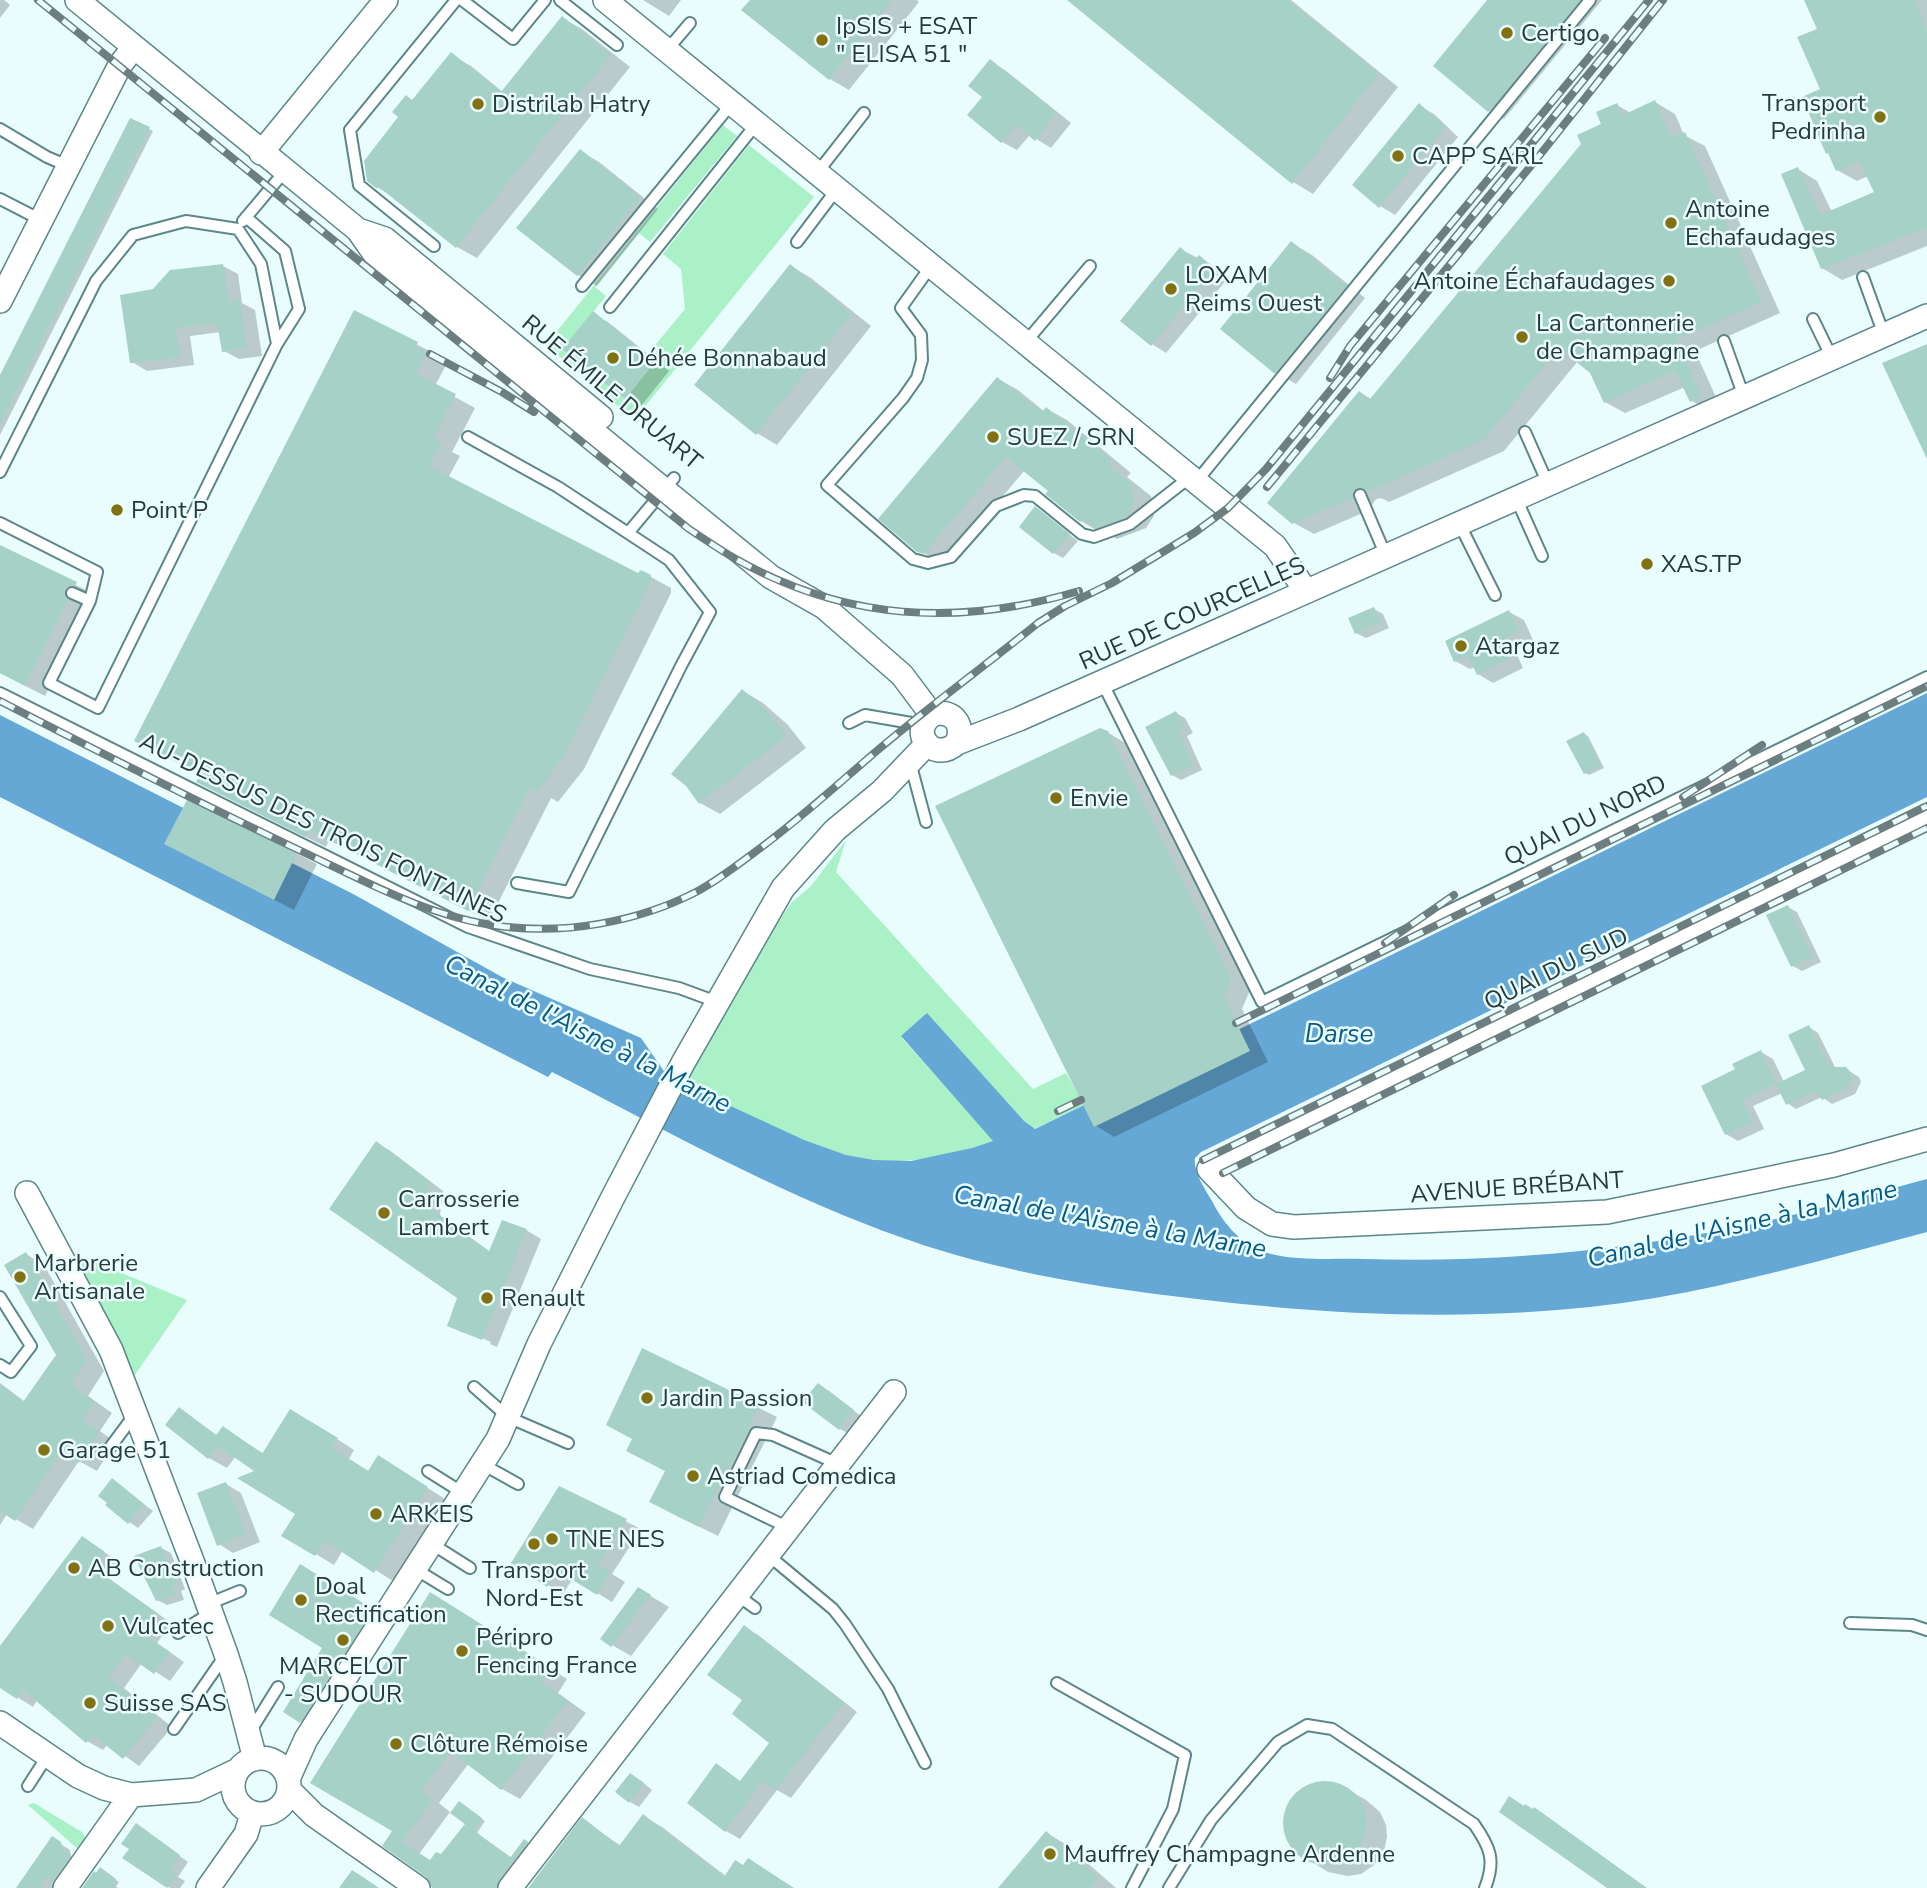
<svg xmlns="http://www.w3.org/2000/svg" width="1927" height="1888" viewBox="0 0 1927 1888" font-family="'Nunito Sans',sans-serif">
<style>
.green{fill:#aaf1c8}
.water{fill:#65a7d5}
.shadow{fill:#0003}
.building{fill:#a6d1c7}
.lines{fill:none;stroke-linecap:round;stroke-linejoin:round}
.lane-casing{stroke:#5b8789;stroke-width:14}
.street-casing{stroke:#5b8789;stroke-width:26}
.lane{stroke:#fff;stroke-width:10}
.street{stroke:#fff;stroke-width:23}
.rail-casing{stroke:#6c7e7f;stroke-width:8}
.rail{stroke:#eafdfd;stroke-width:5;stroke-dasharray:16;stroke-linecap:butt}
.poi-dot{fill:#827112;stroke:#eafdfd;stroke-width:2.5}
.labels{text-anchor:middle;stroke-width:5;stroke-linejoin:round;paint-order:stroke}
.poi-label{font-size:24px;fill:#27393a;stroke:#eafdfd;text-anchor:start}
.street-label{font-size:24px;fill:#27393a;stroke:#eafdfd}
.water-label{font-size:26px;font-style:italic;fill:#085a86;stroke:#eafdfd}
</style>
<rect width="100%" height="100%" fill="#eafdfd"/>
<path class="green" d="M723 125 737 136 650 242 639 233 595 287 606 296 563 349 625 399 655 362 647 355 685 309 681 269 663 254 749 145 814 197 634 420 546 345Z
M846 840 836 872 1033 1089 1066 1073 1084 1105 1034 1129 901 1037 994 1141C956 1154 913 1165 872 1160 813 1153 739 1109 684 1083L724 1004 791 903 811 886Z
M73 1253 187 1300 132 1379 109 1321Z
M34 1803 82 1832 86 1838 79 1850 28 1805Z"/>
<path class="water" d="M1927 693V797L1201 1152 1195 1158C1193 1172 1205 1189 1212 1201 1222 1221 1238 1241 1259 1250 1288 1262 1332 1258 1364 1259 1493 1263 1621 1251 1748 1225 1808 1213 1867 1195 1927 1179V1232C1837 1256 1747 1282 1655 1298 1505 1323 1347 1317 1197 1299 1104 1288 1012 1274 923 1245 793 1202 673 1134 552 1072L548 1077 0 797V715L355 895 502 977 641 1038 668 1077 804 1140 846 1155 874 1160 911 1161 972 1148 993 1141 901 1036 927 1013 1024 1121 1035 1129Z"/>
<path class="shadow" d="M0 0H4L10 5 0 18Z
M643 0H681L669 16Z
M752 0H917L919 2 849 90 830 79Z
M1070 0H1291L1398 87 1313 194 1293 182Z
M1489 0H1602L1504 119 1489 111 1435 66Z
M1806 0H1927V246L1842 280 1822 268 1798 169 1817 181 1832 212 1877 193 1868 176 1857 181 1837 170 1823 90 1819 29Z
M562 18 582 29 630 67 477 258 457 247 394 197 377 187 413 102 451 55 471 66 503 92Z
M990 62 1005 70 1071 123 1051 148 1030 135 1017 150 1002 142 970 114 984 97Z
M1655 102 1675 114 1684 135 1705 146 1780 313 1695 351 1721 408 1712 412 1692 401 1685 387 1625 413 1605 402 1591 372 1578 361 1504 451 1389 502 1381 498 1376 499 1372 505V509L1314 534 1294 523 1360 393 1371 399 1604 125 1617 105 1631 113Z
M1419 106 1434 114 1458 137 1395 215 1380 206Z
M131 120 153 131 0 435V379Z
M580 151 599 162 658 209 597 286 578 275Z
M1292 243 1312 255 1365 298 1296 384 1276 372Z
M1180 249 1214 266 1228 278 1166 353 1152 344Z
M223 266 238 274 242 303 255 310 262 356 239 359 224 351 221 332 190 336 194 365 147 371 132 362 154 291Z
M791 266 811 278 871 326 777 445 757 433Z
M355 312 437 355 436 358 446 365 435 386 475 408 452 452 460 456 448 478 639 575 651 577 671 588V593L584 769 558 802 551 798 489 921 329 840 326 847 218 793 202 775 156 752Z
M593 314 608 322 669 371 641 406 626 398 565 349Z
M998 379 1018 390 1045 412 1047 409 1067 420 1131 473 1127 477 1151 496 1154 516 1146 528 1117 539 1103 531 1101 533 1081 521 1048 494 1051 490 1025 470 945 564 918 550Z
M1036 509 1078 541 1063 558 1054 553Z
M0 547 96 595 45 696 0 673Z
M1374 609 1383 614 1389 628 1366 638 1356 633Z
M1509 612 1524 620 1533 640 1515 650 1523 668 1493 683 1478 674 1475 667 1470 669 1455 661Z
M743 691 763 703 788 725 806 748 720 814 700 803Z
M1176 713 1185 718 1193 733 1187 736 1202 770 1181 780 1172 775Z
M1107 732 1127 744 1250 990 1242 1009 1268 1062 1114 1137 1095 1125Z
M1584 734 1588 736 1604 768 1589 775 1585 773Z
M189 798 317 864 294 910 187 855Z
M1788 907 1797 912 1821 962 1802 971 1793 966Z
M1809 1027 1818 1033 1836 1069 1844 1068 1859 1077 1861 1082 1855 1094 1832 1104 1822 1097 1796 1109 1787 1103 1782 1093 1753 1106 1764 1129 1738 1141 1726 1134 1737 1070 1761 1052 1773 1059 1784 1082 1808 1071Z
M377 1143 392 1152 443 1191 440 1216 490 1252 526 1230 541 1239 497 1347 490 1344 491 1342 463 1330V1333L449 1325 459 1297Z
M26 1254 44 1265 104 1371 88 1396 112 1413 100 1431 115 1442 97 1471 79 1461 33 1529 7 1514 0 1525V1383L24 1401 58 1356Z
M643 1350 777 1417 718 1536 669 1512 666 1472 634 1439Z
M828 1390 862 1417 849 1434 840 1429Z
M179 1409 218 1436 224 1428 264 1454 309 1421 354 1450 349 1459 370 1472 396 1468 445 1499 393 1581 343 1550 334 1565 284 1535 297 1514 258 1472 236 1456 227 1468 209 1458 167 1425Z
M113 1480 153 1511 138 1528 129 1522Z
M226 1484 241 1493 260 1542 233 1553 219 1544Z
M560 1488 641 1529 612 1574 625 1582 612 1602 573 1578 563 1594 548 1585Z
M83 1538 119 1562 107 1577 171 1623 157 1643 184 1662 170 1681 142 1663 124 1688 172 1727 139 1766 108 1744 103 1750 87 1741 37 1700 33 1707 0 1686V1646Z
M161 1548 171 1553 185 1589 181 1591 184 1600 167 1605 157 1600Z
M314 1574 385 1618 314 1729 301 1721 325 1648Z
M639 1589 669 1607 631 1656 612 1645Z
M449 1605 567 1679 558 1693 586 1713 520 1799 502 1789 469 1763 439 1803 450 1812 419 1854 431 1861 441 1856 467 1823 464 1806 485 1821 477 1833 512 1858 525 1841 545 1853 520 1888H434L427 1875 384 1845 394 1830Z
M744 1627 758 1635 857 1712 791 1798 777 1790 740 1839 726 1831 717 1766 741 1782 772 1743 745 1700Z
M640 1780 652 1790 639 1807 630 1802Z
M1316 1784H1331L1345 1788 1366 1800 1380 1812 1386 1825 1387 1837 1384 1851 1374 1865 1361 1874 1348 1876 1328 1872 1295 1851 1286 1838 1285 1814 1291 1802 1303 1789Z
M643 1816 662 1827 727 1877 793 1888H530L583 1820 621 1846Z
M145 1831 188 1862 178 1877 185 1881 180 1888H170L125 1857Z
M1047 1833 1067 1845 1116 1888H1000Z
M53 1839 70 1850 71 1856 79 1862 52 1888H18Z
M101 1870 119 1882 115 1888H84Z"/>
<path class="building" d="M750 0H892L829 80 741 10Z
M1067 0H1288L1379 74 1292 184Z
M1487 0H1580L1488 112 1433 66Z
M1804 0H1914L1927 30V228L1821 269 1781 174 1798 167 1820 215 1874 192 1859 161 1836 171 1828 153 1826 154 1802 97 1820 89 1797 37 1817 29Z
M562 16 611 55 456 248 380 188H376L367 181 364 161 398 117 392 112 406 95 412 100 451 52 501 92Z
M990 59 1057 113 1035 141 1016 125 1001 143 967 115 982 97 968 86Z
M1655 100 1672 138 1685 132 1762 302 1676 340 1702 396 1690 402 1675 371 1604 403 1590 373 1559 348 1484 440 1367 492 1362 487 1356 488 1352 493 1353 498 1292 524 1267 503 1359 391 1370 399 1581 144 1577 135 1601 124 1596 112 1617 103 1623 115Z
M1419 103 1445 127 1379 208 1352 185Z
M130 118 150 127 0 425V375Z
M580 149 640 197 577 276 516 228Z
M1291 241 1346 286 1275 374 1220 329Z
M1180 247 1195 260 1199 255 1214 268 1151 346 1120 321Z
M223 264 229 301 240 300 247 348 222 352 217 323 176 328 180 357 130 363 120 295 153 289 170 270Z
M790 264 852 314 756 435 694 385Z
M354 310 418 342 416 346 427 352 416 374 456 394 433 439 441 443 429 466 638 573 641 570 651 575V581L564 757 537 792 530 788 468 911 309 830 305 837 196 782 200 774 134 741Z
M593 311 655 362 625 399 562 349Z
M1927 344V459L1882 363Z
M997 377 1042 412 1046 407 1112 460 1108 465 1131 483 1135 504 1126 517 1095 528 1083 519 1080 522 1045 494 1048 491 1006 457 924 554 917 552 878 519Z
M1035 506 1070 534 1053 554 1019 527Z
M0 545 77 582 75 586 71 585 65 589 64 594 68 600 25 686 0 673Z
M1374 607 1381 622 1355 634 1348 618Z
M1509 610 1519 631 1501 641 1509 659 1477 675 1468 656 1454 662 1445 641Z
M742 689 768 712 787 736 699 804 686 786 671 774Z
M1176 711 1185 728 1179 731 1194 765 1171 776 1145 727Z
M1100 728 1108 731 1231 978 1224 997 1250 1051 1094 1127 935 806Z
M1584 732 1601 766 1584 774 1566 741Z
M189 796 298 851 274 900 164 844Z
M1788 905 1812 957 1791 967 1766 915Z
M1809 1025 1830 1067H1846L1852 1074V1080L1845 1089 1822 1100 1816 1091 1786 1105 1776 1084 1805 1070 1788 1035Z
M1761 1050 1776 1084 1742 1100 1753 1122 1725 1135 1701 1086 1735 1069 1732 1064Z
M376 1141 429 1181 426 1205 489 1251 502 1220 527 1229 482 1340 447 1326 457 1298 329 1209Z
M26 1252 87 1360 71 1384 95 1402 83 1420 99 1431 79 1463 62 1451 15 1521 0 1511V1384L23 1402 56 1355 4 1265Z
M642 1348 760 1405 699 1527 649 1502 665 1471 626 1451 632 1439 606 1425Z
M818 1383 854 1410 839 1430 802 1402Z
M179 1407 216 1435 223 1426 262 1454 290 1409 338 1438 332 1448 368 1471 378 1455 428 1487 374 1573 325 1541 315 1556 281 1536 295 1514 237 1478 254 1471 218 1446 208 1459 165 1425Z
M112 1478 144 1504 128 1524 105 1505 107 1503 98 1496Z
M226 1482 246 1534 217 1546 197 1493Z
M559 1486 627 1519 598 1564 611 1572 597 1595 558 1571 547 1587 511 1563Z
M82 1536 105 1552 85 1576 98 1571 157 1613 142 1633 170 1652 154 1674 126 1654 109 1678 157 1717 123 1759 93 1735 86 1743 23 1690 17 1699 0 1688V1646Z
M161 1546 177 1584 172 1585 176 1595 156 1601 134 1556Z
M300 1564 373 1609 300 1723 283 1712 322 1648 269 1615Z
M638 1587 651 1595 611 1647 600 1639Z
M430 1592 550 1667 541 1682 568 1701 501 1790 451 1752 421 1791 433 1800 402 1842 430 1860 436 1852 441 1854 465 1824 510 1858 524 1839 528 1842 499 1879 496 1888H432L426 1877 382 1846 392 1831 310 1783Z
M744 1625 844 1702 776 1791 763 1781 725 1832 687 1803 716 1763 740 1781 769 1743 732 1714 742 1700 707 1675Z
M630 1773 644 1783 629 1803 615 1792Z
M1283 1823a42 42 0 1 1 84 0a42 42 0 1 1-84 0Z
M1509 1796 1524 1806 1525 1804 1533 1809 1534 1807 1647 1888H1607L1499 1812Z
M459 1801 482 1818 473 1830 450 1813Z
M643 1814 724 1877 735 1860 743 1865 748 1858 794 1888H528L582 1817 619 1846Z
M136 1823 180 1855 170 1870 177 1875 167 1888 122 1858 129 1849 121 1844Z
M1046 1831 1099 1878 1090 1888H998Z
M52 1836 61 1842 62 1849 71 1855 53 1881 46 1877 39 1888H16Z
M100 1867 116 1879 112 1884 118 1888H82L94 1871 96 1873Z
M352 1870 360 1875 379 1888H339Z"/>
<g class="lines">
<g class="lane-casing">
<path id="lane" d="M462 0 513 39 545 0
M560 0 617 45
M667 50 690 23
M0 129 47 157 68 166
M817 173 864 113
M0 199 41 220
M243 221 285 171
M797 242 837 189
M434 246 359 185 350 130 456 0
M931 266 901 308 921 335 922 360 917 378 903 398 827 485 913 559 928 563 951 557 996 506 1024 495 1035 496 1082 534 1094 537 1130 524 1190 477
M1863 277 1884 335
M582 286 732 103
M610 307 757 123
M1813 319 1832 358
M1724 341 1744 397
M1025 343 1090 266
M1525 432 1548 484
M468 437 558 487 669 560 710 612 681 666 569 892 517 883
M0 472 96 281 133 235 186 221 238 229 261 264 277 344
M1196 482 1590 0
M1360 495 1386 556
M1516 498 1542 556
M0 523 97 572 90 601
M1459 523 1495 595
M628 533 674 478
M72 593 90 601 49 683 98 708 277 344 299 309 285 251 246 217
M1102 682 1262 1002 1927 677
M0 693 468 927 590 969 679 988 717 1002
M849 723 865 715 923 725
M910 762 926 822
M0 1297 31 1346 11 1372 0 1365
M474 1387 508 1417 568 1443
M109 1449 135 1414
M482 1464 518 1484
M428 1471 463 1493
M789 1528 725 1497 756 1433 773 1435 838 1464
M432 1544 470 1568
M768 1555 833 1609 845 1624 888 1689 925 1763
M415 1569 448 1589
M737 1595 755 1608
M208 1604 240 1591
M1850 1623 1912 1625 1927 1630
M178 1633 211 1613
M1057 1683 1185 1755 1173 1809 1132 1888
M174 1729 226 1654
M250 1732 278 1687
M28 1786 48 1755
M1169 1888 1211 1820 1278 1742 1307 1725 1332 1729 1474 1824C1490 1847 1496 1860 1485 1888"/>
</g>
<g class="street-casing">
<path id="street" d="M77 0 358 230 374 253 771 577 824 607 902 675 932 715
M605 0 1275 546 1306 591
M261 153 386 0
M358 230 385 239 601 417
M0 301 120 65 134 47
M957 743C964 725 955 712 936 713 906 727 931 766 957 743L1019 719 1927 316
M1927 816 1209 1169 1246 1208 1272 1224 1294 1227 1607 1212 1834 1165 1927 1139
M27 1193 111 1350 194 1566 226 1654 235 1682 255 1759
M0 1723 78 1776 104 1788 131 1795 196 1790 236 1771
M233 1786a28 28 0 1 1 56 0a28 28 0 1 1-56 0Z
M288 1779 306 1739 498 1439 539 1344 612 1199 683 1063 783 888 835 830 882 791 927 744
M289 1790 314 1815 418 1888
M65 1888 131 1795
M208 1888 246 1834 252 1814
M510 1888 894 1392"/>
</g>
<use href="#lane" class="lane"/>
<use href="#street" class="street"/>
<g class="rail-casing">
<path id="rail" d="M38 0 689 529C704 539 719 549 734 558 845 621 958 627 1079 591
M430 354 502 392 534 412
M1330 378 1350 346 1605 38
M1267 487 1539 156 1663 0
M0 701C99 752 198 802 299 850 363 880 428 917 499 926 564 935 638 922 696 892 717 881 736 866 755 852 799 820 838 784 879 749 931 705 986 665 1038 623L1065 606 1112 583 1194 533 1228 508 1266 469 1649 0
M1683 797 1762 745
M1385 943 1454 895
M1236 1023 1927 686
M1058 1111 1081 1100
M1203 1160 1927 806
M1223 1173 1927 828"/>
</g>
<use href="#rail" class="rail"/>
</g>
<g class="poi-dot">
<circle cx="1507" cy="33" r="7"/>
<circle cx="822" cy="40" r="7"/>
<circle cx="478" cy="104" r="7"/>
<circle cx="1880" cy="117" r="7"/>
<circle cx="1398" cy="156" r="7"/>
<circle cx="1671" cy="223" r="7"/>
<circle cx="1669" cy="281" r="7"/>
<circle cx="1171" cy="289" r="7"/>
<circle cx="1522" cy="337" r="7"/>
<circle cx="613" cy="358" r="7"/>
<circle cx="993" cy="437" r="7"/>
<circle cx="117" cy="510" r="7"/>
<circle cx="1647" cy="564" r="7"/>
<circle cx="1461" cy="646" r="7"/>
<circle cx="1056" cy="798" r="7"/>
<circle cx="384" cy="1213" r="7"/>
<circle cx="20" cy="1277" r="7"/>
<circle cx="487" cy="1298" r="7"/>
<circle cx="647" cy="1398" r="7"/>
<circle cx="44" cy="1450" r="7"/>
<circle cx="693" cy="1476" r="7"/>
<circle cx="376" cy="1514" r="7"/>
<circle cx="552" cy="1539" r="7"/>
<circle cx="534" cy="1544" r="7"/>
<circle cx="74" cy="1568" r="7"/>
<circle cx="301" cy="1600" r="7"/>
<circle cx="108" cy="1626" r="7"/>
<circle cx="343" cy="1640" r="7"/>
<circle cx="462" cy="1651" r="7"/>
<circle cx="90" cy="1703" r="7"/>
<circle cx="396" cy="1744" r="7"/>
<circle cx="1050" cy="1854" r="7"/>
</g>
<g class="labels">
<g class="poi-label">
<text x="836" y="34">IpSIS + ESAT<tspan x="836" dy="28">" ELISA 51 "</tspan></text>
<text x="1521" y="41">Certigo</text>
<text x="1866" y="111" text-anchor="end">Transport<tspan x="1866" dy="28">Pedrinha</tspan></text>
<text x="492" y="112">Distrilab Hatry</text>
<text x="1412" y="164">CAPP SARL</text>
<text x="1685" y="217">Antoine<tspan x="1685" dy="28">Echafaudages</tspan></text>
<text x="1185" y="283">LOXAM<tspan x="1185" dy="28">Reims Ouest</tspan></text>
<text x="1655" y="289" text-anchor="end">Antoine Échafaudages</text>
<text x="1536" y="331">La Cartonnerie<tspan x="1536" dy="28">de Champagne</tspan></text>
<text x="627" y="366">Déhée Bonnabaud</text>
<text x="1007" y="445">SUEZ / SRN</text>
<text x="131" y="518">Point P</text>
<text x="1661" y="572">XAS.TP</text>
<text x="1475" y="654">Atargaz</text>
<text x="1070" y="806">Envie</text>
<text x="398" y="1207">Carrosserie<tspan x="398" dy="28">Lambert</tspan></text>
<text x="34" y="1271">Marbrerie<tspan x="34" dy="28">Artisanale</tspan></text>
<text x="501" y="1306">Renault</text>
<text x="661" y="1406">Jardin Passion</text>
<text x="58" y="1458">Garage 51</text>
<text x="707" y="1484">Astriad Comedica</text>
<text x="390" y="1522">ARKEIS</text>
<text x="566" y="1547">TNE NES</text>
<text x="88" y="1576">AB Construction</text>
<text x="534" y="1578" text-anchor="middle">Transport<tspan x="534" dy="28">Nord-Est</tspan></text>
<text x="315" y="1594">Doal<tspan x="315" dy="28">Rectification</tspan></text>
<text x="122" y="1634">Vulcatec</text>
<text x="476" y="1645">Péripro<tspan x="476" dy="28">Fencing France</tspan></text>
<text x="343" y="1674" text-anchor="middle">MARCELOT<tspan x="343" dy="28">- SUDOUR</tspan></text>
<text x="104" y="1711">Suisse SAS</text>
<text x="410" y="1752">Clôture Rémoise</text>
<text x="1064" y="1862">Mauffrey Champagne Ardenne</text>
</g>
<g class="street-label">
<text transform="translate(612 392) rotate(40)" y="8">RUE ÉMILE DRUART</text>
<text transform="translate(1192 613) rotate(-24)" y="8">RUE DE COURCELLES</text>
<text transform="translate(1585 820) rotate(-26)" y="8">QUAI DU NORD</text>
<text transform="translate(323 828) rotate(26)" y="8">AU-DESSUS DES TROIS FONTAINES</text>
<text transform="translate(1556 969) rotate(-26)" y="8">QUAI DU SUD</text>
<text transform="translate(1517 1187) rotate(-4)" y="8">AVENUE BRÉBANT</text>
</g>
<g class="water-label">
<text transform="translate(588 1033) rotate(27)" y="9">Canal de l'Aisne à la Marne</text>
<text x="1339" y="1042">Darse</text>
<text transform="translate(1110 1221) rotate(10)" y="9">Canal de l'Aisne à la Marne</text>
<text transform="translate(1742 1223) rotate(-13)" y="9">Canal de l'Aisne à la Marne</text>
</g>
</g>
</svg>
